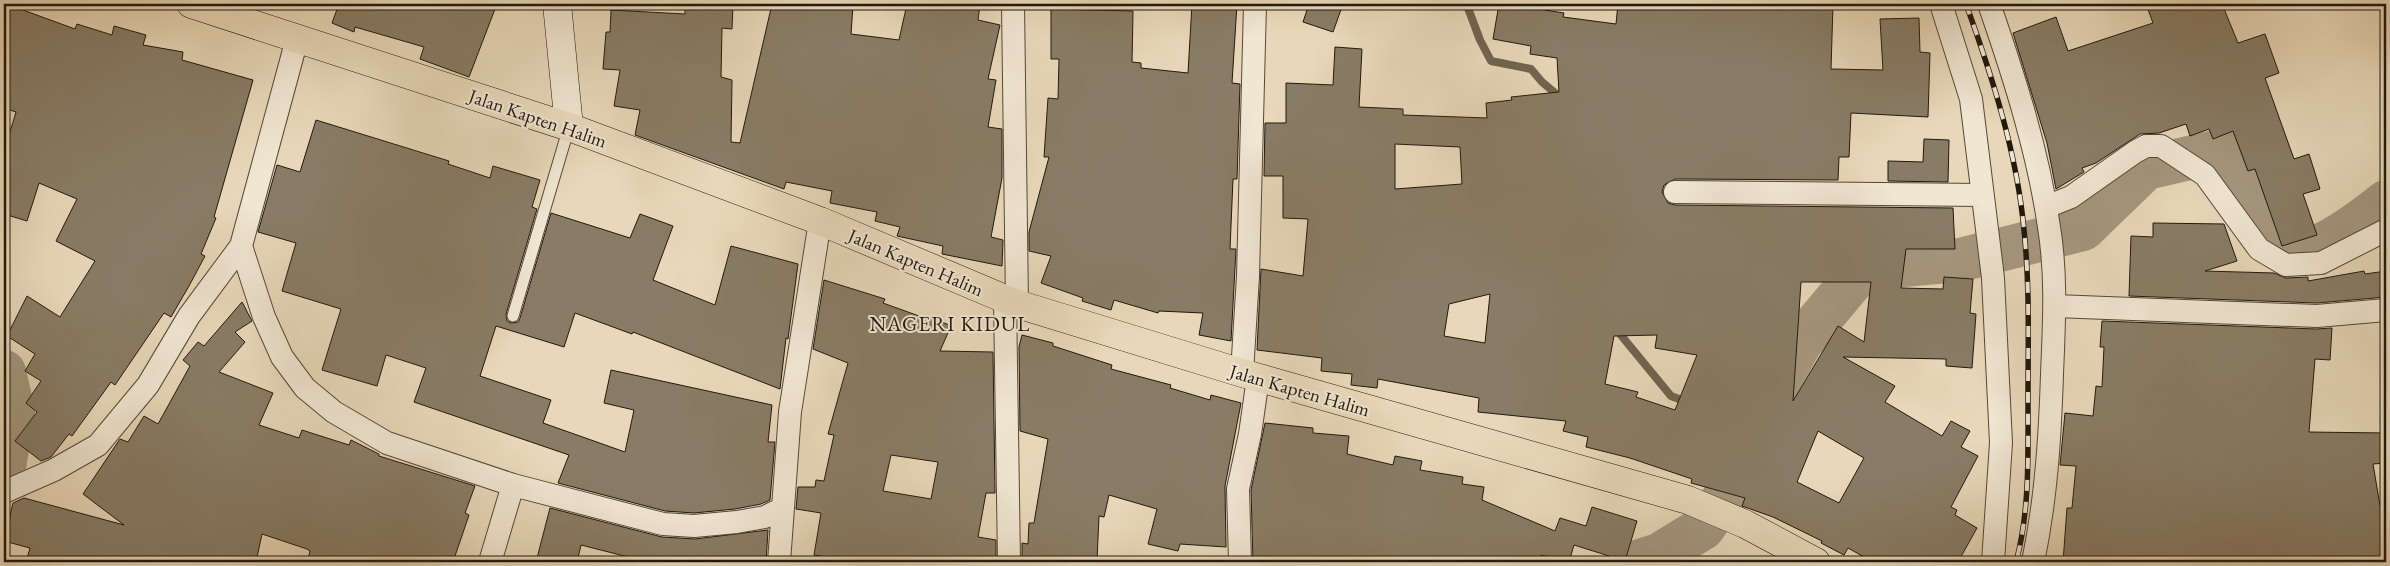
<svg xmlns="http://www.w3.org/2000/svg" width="2390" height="566" viewBox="0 0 2390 566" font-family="'EB Garamond',serif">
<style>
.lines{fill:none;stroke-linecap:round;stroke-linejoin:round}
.stream{stroke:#706451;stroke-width:8}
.river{stroke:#a4977f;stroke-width:44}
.building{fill:#887c66;stroke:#21180d;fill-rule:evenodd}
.lane-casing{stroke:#534838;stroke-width:13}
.street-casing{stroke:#534838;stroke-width:24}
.secondary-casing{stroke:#21180d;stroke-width:29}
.primary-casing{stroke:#21180d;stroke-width:29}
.lane{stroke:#f0e6d2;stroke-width:11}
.street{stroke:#f0e6d2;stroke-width:22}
.secondary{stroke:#f0e6d2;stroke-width:28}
.primary{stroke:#e8d8b9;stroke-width:28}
.rail-casing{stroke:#21180d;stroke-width:5.5}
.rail{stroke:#f0e6d2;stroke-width:4;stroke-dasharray:11;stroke-linecap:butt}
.labels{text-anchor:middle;stroke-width:4;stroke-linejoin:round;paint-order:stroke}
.street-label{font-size:19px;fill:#21180d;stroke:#f0e6d2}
.quarter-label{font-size:21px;letter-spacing:1px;fill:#21180d;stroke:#f0e6d2}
</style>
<rect width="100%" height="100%" fill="#e8d8b9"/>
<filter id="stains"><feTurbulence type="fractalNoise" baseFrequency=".004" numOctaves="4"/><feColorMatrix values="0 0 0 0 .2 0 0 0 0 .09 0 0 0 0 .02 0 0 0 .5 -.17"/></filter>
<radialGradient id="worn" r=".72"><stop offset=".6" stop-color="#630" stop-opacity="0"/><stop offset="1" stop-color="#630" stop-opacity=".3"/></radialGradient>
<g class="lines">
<path class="stream" d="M1469 4 1468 8 1480 40 1491 61 1531 69 1542 82 1561 98
M1615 328 1671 396 1687 402"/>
<path class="river" d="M4 372 13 411 4 467
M1637 562 1659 555 1703 528 1744 469 1753 427 1801 342 1858 274 1903 265 1960 260 2083 229 2146 168 2228 149C2237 165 2245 181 2253 197 2260 212 2265 237 2279 248 2304 268 2367 217 2386 202"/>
</g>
<path class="building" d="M339 4H481L495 9 469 77 420 59 424 47 355 27 354 32 332 23Z
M685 4H733L732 29 722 28 721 77 732 80 731 142 740 143 772 4H794L816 9V4L853 5 851 34 899 40 907 4H980L978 20 1000 25 988 79 996 80 988 127 1002 129V178L991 237 1003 240 1002 266 942 254 943 246 897 236 900 227 875 221 877 212 830 203 832 191 786 182 784 189 635 135 640 110 614 106 620 70 603 69 606 32H610L611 10 685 14Z
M1192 4H1237L1232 83 1240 84 1237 179H1233L1230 249H1236L1231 341 1199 335 1203 313 1159 311 1158 313 1114 300 1111 310 1082 301 1083 298 1041 283 1051 256 1029 251V232L1049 157H1044L1048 98 1058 99 1059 59H1051V9L1133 11 1132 62 1141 63V68L1188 73Z
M1309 4H1343L1333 32 1303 22Z
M1499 4H1519V6L1564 13 1563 17 1616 24 1618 4 1833 5 1831 69 1883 70 1880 19 1919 18 1920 52 1930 53 1928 117 1851 113 1849 157H1839L1838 180 1675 179 1664 185 1662 192 1668 203 1675 205 1953 208 1955 249H1906L1901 288 1943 289 1944 277 1973 279 1970 313 1976 314 1972 368 1946 366V359L1843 357 1895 386 1885 402 1942 436 1951 421 1970 431 1961 447 1978 456 1951 507 1957 510 1955 515 1977 528 1958 562H1873L1848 548 1844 555 1821 543 1822 541 1773 517 1742 506 1745 498 1691 483 1692 479 1630 458 1586 447 1588 437 1563 431 1566 421 1478 412 1479 398 1378 379 1377 388 1351 385 1352 374 1321 371 1322 358 1257 350 1261 269 1303 276 1308 219 1283 218V176H1264L1265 123H1286V83L1333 85 1335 47 1362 49 1359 107 1403 109V115L1487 118 1486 103 1512 100 1511 97 1559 92 1557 58 1530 54 1531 46 1493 39ZM1395 144 1460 147 1462 184 1395 189ZM1801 282H1871L1864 342 1838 326 1793 401ZM1490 294 1485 343 1444 336 1449 304ZM1657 335 1655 348 1697 355 1675 410 1636 397 1638 392 1605 384 1614 336ZM1818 431 1864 458 1839 503 1797 482Z
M2146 4H2222L2238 43 2265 34 2279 73 2265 78 2285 134 2294 159 2309 154 2320 189 2303 194 2317 235 2282 246 2255 169 2248 171 2233 131 2213 139 2209 129 2190 136 2186 124 2159 133 2140 134 2096 163 2082 168 2084 172 2056 189 2047 143 2013 33 2056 17 2068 51 2153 23Z
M12 6 75 29 77 24 112 35 114 26 146 35 143 45 183 52 182 60 253 80 214 217 216 218 201 254 205 256 189 286 171 317 164 313 115 385 111 382 72 436 69 434 51 457 41 461 15 441 37 412 26 403 41 381 25 371 35 354 7 336 27 296 60 317 95 261 56 241 77 199 39 183 27 221 4 214V152L16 112 4 108V7L11 9Z
M316 120 449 161 448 164 490 178 493 166 540 180 532 207 537 209 506 314 507 321 511 323 518 322 520 318 551 213 630 238 640 214 673 226 653 280 715 305 731 246 798 264 788 339 786 338 780 389 633 332 632 334 575 313 564 347 496 326 480 376 551 400 543 423 625 452 634 410 604 403 611 370 772 405 768 442H775L770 500 761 504 735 509 694 513 665 511 558 483 569 455 414 402 426 368 386 355 377 386 322 370 341 309 282 291 296 243 258 232 277 165 300 172Z
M1924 139 1949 140 1948 182 1888 181V161L1923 162Z
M2153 223 2224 224 2237 261 2205 271 2274 273 2286 278 2308 277V281L2364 271 2365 274 2386 271V297L2317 303 2129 296 2131 236 2153 237Z
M824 280 885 299 883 303 930 320 931 317 951 326 940 351 993 352 995 493H986L978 537 996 540V558H992L991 562H938L915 559 914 562H858L814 555 821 513 796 509 798 487H815L816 480 824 481 834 435 828 434 848 363 813 349ZM891 455 938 462 931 499 883 491Z
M242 302 252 321 235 332 245 342 219 372 273 393 259 425 299 438 302 430 349 445 351 440 379 454V456L475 486 465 513 469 515 453 562H307L310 551 307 549 262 534 256 562H26L30 548 4 541 13 503 24 498 124 525 83 494 120 439 128 442 144 416 158 424 190 366 183 360 198 342 204 346Z
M2102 321 2316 329 2332 328 2330 360 2315 359 2309 432 2386 433V463L2373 464 2386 541V562H2063L2067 508H2072L2076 466 2060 465 2065 413 2093 416 2096 386 2102 387 2104 347H2100Z
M1022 335 1053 343V346L1112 365 1111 369 1171 385 1170 388 1210 400 1211 395 1241 403 1225 486 1226 547 1180 544 1178 551 1148 544 1157 509 1109 495 1104 517 1099 516 1097 561 1022 559V543L1028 544 1029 523H1034L1048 439 1020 431 1019 347Z
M1265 423 1313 428V433L1349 436 1347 454 1393 465 1395 456 1422 461 1420 470 1463 477 1462 484 1484 487 1482 500 1555 531 1560 518 1586 526 1592 507 1637 521 1625 561 1574 545 1569 562 1541 555V562H1253L1251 490Z
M550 508 662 537 695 539 768 530 766 562H648L581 545 577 562H536Z"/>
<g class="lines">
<g class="lane-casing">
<path id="lane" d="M513 316 569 127"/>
</g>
<g class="street-casing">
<path id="street" d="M1013 4 1017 304
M1941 4 1971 99 1993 278 2001 443 1993 562
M1989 4C2014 76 2038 151 2049 227 2057 276 2054 325 2052 374 2050 438 2046 500 2033 562
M1675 192 1982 195
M2046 207 2071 197 2135 152 2146 146H2161L2205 175 2259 249 2286 265 2321 263 2386 230
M241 246 264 317 282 357 305 388 334 412 387 443 513 485 663 524 694 526 737 522 765 517 783 508 790 412 820 221
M1005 300 1009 562
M2055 306 2317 316 2386 310
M1242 373 1248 276 1255 4
M4 492 54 470 98 445 148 385 189 316 241 246 297 39
M490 562 513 485
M779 562 783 508
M1240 562 1238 489 1250 434 1258 378"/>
</g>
<g class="secondary-casing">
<path id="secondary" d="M557 4 569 127"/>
</g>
<g class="primary-casing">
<path id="primary" d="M191 4 569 127 820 221 1017 304 1242 373 1688 500 1745 524 1816 562"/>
</g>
<use href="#lane" class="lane"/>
<use href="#street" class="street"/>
<use href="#secondary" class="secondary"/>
<use href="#primary" class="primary"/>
<g class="rail-casing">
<path id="rail" d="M1966 4C1992 76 2017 153 2024 230 2030 287 2028 344 2028 400 2028 453 2030 511 2016 562"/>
</g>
<use href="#rail" class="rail"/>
</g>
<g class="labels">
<g class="street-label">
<text transform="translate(538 118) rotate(19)" y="7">Jalan Kapten Halim</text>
<text transform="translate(916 262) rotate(23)" y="7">Jalan Kapten Halim</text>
<text transform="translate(1300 390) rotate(16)" y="7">Jalan Kapten Halim</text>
</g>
<g class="quarter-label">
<text x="950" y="331">NAGERI KIDUL</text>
</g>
</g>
<rect width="2390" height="566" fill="none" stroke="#e8d8b9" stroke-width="20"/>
<rect x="5" y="5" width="2380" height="556" fill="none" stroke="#21180d" stroke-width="2.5"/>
<rect x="10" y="10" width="2370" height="546" fill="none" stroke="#21180d"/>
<rect width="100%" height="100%" filter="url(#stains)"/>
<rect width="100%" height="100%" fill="url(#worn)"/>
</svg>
